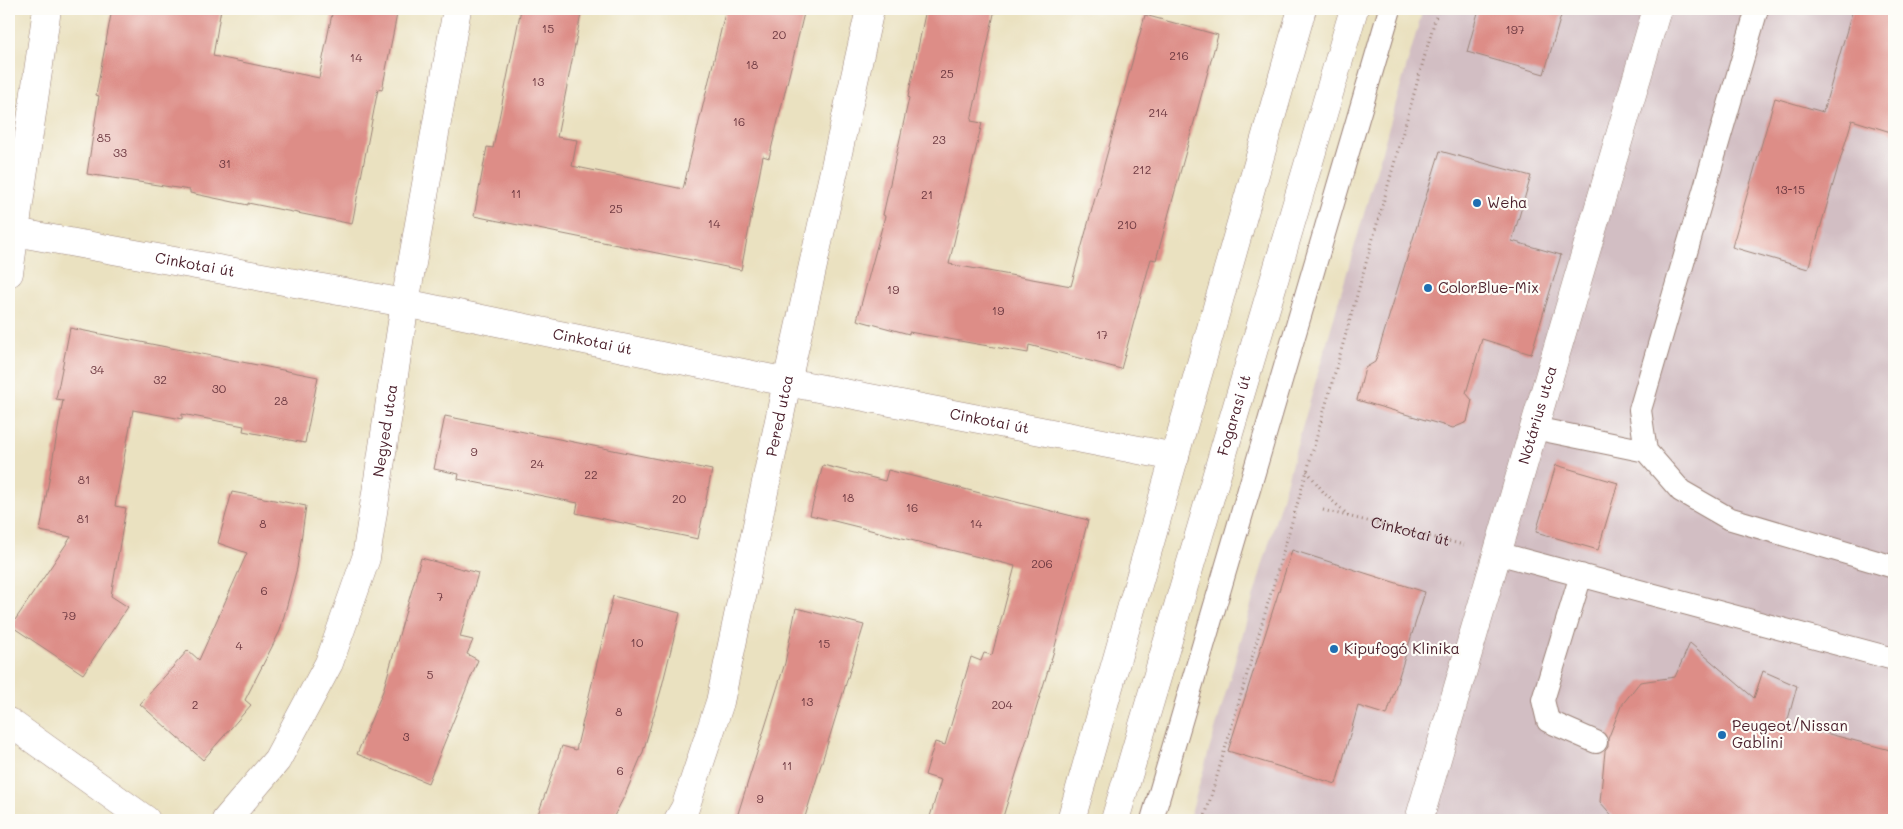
<svg xmlns="http://www.w3.org/2000/svg" width="1903" height="829" viewBox="0 0 1903 829" font-family="Mali,sans-serif">
<style>
.industrial{fill:#d2bec3}
.building{fill:#dd8d87}
.lines{fill:none;stroke-linecap:round;stroke-linejoin:round}
.service-casing{stroke:#9a8076;stroke-width:24}
.minor-casing{stroke:#9a8076;stroke-width:29}
.secondary-casing{stroke:#9a8076;stroke-width:29}
.path{stroke:#9a8076;stroke-width:3;stroke-dasharray:1 4;stroke-linecap:butt}
.service{stroke:#fff;stroke-width:22}
.minor{stroke:#fff;stroke-width:28}
.secondary{stroke:#fff;stroke-width:28}
.poi-dot{fill:#1f6fb2;stroke:#fdfcf7;stroke-width:2}
.labels{text-anchor:middle;stroke-width:4.5;stroke-linejoin:round;paint-order:stroke}
.number-label{font-size:12px;fill:#6f3a42}
.poi-label{font-size:15px;fill:#4a1f2b;stroke:#fdfcf7;text-anchor:start}
.street-label{font-size:15px;fill:#4a1f2b;stroke:#fdfcf7}
</style>
<rect width="100%" height="100%" fill="#fdfcf7"/>
<filter id="ink" filterUnits="userSpaceOnUse"><feTurbulence type="fractalNoise" baseFrequency=".02" numOctaves="2"/><feDisplacementMap in="SourceGraphic" scale="10" xChannelSelector="R" yChannelSelector="G"/><feConvolveMatrix kernelMatrix="1 2 1 2 8 2 1 2 1" color-interpolation-filters="sRGB"/></filter>
<filter id="wash" filterUnits="userSpaceOnUse"><feTurbulence type="fractalNoise" baseFrequency=".0096" numOctaves="4" result="noise"/><feDisplacementMap in="SourceGraphic" scale="20" xChannelSelector="R" yChannelSelector="G"/><feGaussianBlur stdDeviation="1.12" result="paint"/><feColorMatrix in="noise" values="0 0 0 0 0 0 0 0 0 0 0 0 0 0 0 0 0 1.4 0 .05"/><feComposite in="paint" operator="in"/></filter>
<g filter="url(#wash)">
<rect width="100%" height="100%" fill="#eae1c0"/>
<path class="industrial" d="M1423 9H1894V820H1189Z"/>
<g id="blocks">
<path class="building" d="M112 9H221L213 56 319 78 333 9H398L382 90 378 89 352 224 248 203V205L190 193V190L87 174 99 96 96 95Z
M521 9H582L557 137 577 140 572 166 683 189 726 9H805L769 158 763 156 741 270 474 216 487 147 493 148Z
M926 9H995L971 121 982 123 949 264 1071 286 1145 15 1218 35 1156 260 1151 259 1121 369 1029 345 1028 353 909 332V334L857 320 885 216 883 215 909 98 908 97Z
M1479 9H1563L1544 74 1467 52Z
M1853 9H1894V133L1852 120 1808 269 1732 247 1775 98 1823 112Z
M1440 151 1531 176 1512 241 1561 255 1531 354 1482 339 1466 393 1472 400 1467 422 1453 428 1357 400 1365 368 1375 362Z
M70 328 318 377 305 443 243 431 244 426 182 414V419L133 410 115 506 126 508 111 596 128 607 83 674 11 626 71 537 40 531 63 400 56 399Z
M445 416 712 470 698 539 576 513 578 503 458 479 459 474 434 469Z
M823 465 885 481 888 470 1088 520 1053 654 1002 820H929L941 780 925 775 935 742 945 745 971 657 981 661 984 653 992 655 1015 566 810 515Z
M1556 465 1618 483 1598 550 1536 532Z
M232 492 306 506 297 568 280 631 245 700 251 705 203 760 140 704 188 650 199 660 247 553 218 543Z
M1292 550 1425 592 1387 715 1358 706 1336 784 1228 751Z
M421 558 478 573 460 637 473 640 467 654 478 660 428 783 357 754 383 691Z
M613 596 680 613 661 690 643 752 625 795 612 820H536L562 746 576 750Z
M796 608 864 625 804 820H736L785 663Z
M1690 643 1754 698 1763 671 1797 686 1787 723 1894 751V820H1616L1600 802 1605 751 1608 747V739L1621 706 1640 682 1675 677Z"/>
</g>
</g>
<g filter="url(#ink)">
<use href="#blocks" fill-opacity="0" stroke="#9a8076" stroke-width="1"/>
<g class="lines">
<g class="service-casing">
<path id="service" d="M1534 428 1646 451 1681 491 1728 518 1894 567
M1646 451 1640 410 1757 9
M1497 553 1894 659
M1581 575 1543 700 1548 721 1596 742
M1152 820 1390 9"/>
</g>
<g class="minor-casing">
<g id="minor">
<path id="s2" d="M9 231 405 303 787 382 1175 457"/>
<path d="M9 273 47 9"/>
<path d="M9 722 146 820"/>
<path id="s3" d="M226 820 277 760 329 663 366 558 405 303 457 9"/>
<path id="s4" d="M678 820 685 808 720 702 787 382 870 9"/>
<path d="M1071 820 1302 9"/>
<path id="s5" d="M1419 820 1657 9"/>
</g>
</g>
<g class="secondary-casing">
<g id="secondary">
<path id="s6" d="M1115 820 1354 9"/>
</g>
</g>
<g class="path">
<path d="M1307 471 1325 494 1350 517"/>
<path id="s1" d="M1323 510 1464 545"/>
<path d="M1204 820 1307 471 1438 9"/>
</g>
<use href="#service" class="service"/>
<use href="#minor" class="minor"/>
<use href="#secondary" class="secondary"/>
</g>
</g>
<g class="poi-dot">
<circle cx="1477" cy="203" r="5"/>
<circle cx="1428" cy="288" r="5"/>
<circle cx="1334" cy="649" r="5"/>
<circle cx="1722" cy="735" r="5"/>
</g>
<g class="labels">
<g class="number-label">
<text x="548" y="33">15</text>
<text x="1515" y="34">197</text>
<text x="779" y="39">20</text>
<text x="1179" y="60">216</text>
<text x="356" y="62">14</text>
<text x="752" y="69">18</text>
<text x="947" y="78">25</text>
<text x="538" y="86">13</text>
<text x="1158" y="117">214</text>
<text x="739" y="126">16</text>
<text x="104" y="142">85</text>
<text x="939" y="144">23</text>
<text x="120" y="157">33</text>
<text x="225" y="168">31</text>
<text x="1142" y="174">212</text>
<text x="1790" y="194">13-15</text>
<text x="516" y="198">11</text>
<text x="927" y="199">21</text>
<text x="616" y="213">25</text>
<text x="714" y="228">14</text>
<text x="1127" y="229">210</text>
<text x="893" y="294">19</text>
<text x="998" y="315">19</text>
<text x="1102" y="339">17</text>
<text x="97" y="374">34</text>
<text x="160" y="384">32</text>
<text x="219" y="393">30</text>
<text x="281" y="405">28</text>
<text x="474" y="456">9</text>
<text x="537" y="468">24</text>
<text x="591" y="479">22</text>
<text x="84" y="484">81</text>
<text x="848" y="502">18</text>
<text x="679" y="503">20</text>
<text x="912" y="512">16</text>
<text x="83" y="523">81</text>
<text x="263" y="528">8</text>
<text x="976" y="528">14</text>
<text x="1042" y="568">206</text>
<text x="264" y="595">6</text>
<text x="440" y="601">7</text>
<text x="69" y="620">79</text>
<text x="637" y="647">10</text>
<text x="824" y="648">15</text>
<text x="239" y="650">4</text>
<text x="430" y="679">5</text>
<text x="807" y="706">13</text>
<text x="195" y="709">2</text>
<text x="1002" y="709">204</text>
<text x="619" y="716">8</text>
<text x="406" y="741">3</text>
<text x="787" y="770">11</text>
<text x="620" y="775">6</text>
<text x="760" y="803">9</text>
</g>
<g class="poi-label">
<text x="1487" y="208">Weha</text>
<text x="1438" y="293">ColorBlue-Mix</text>
<text x="1344" y="654">Kipufogó Klinika</text>
<text x="1732" y="731">Peugeot/Nissan<tspan x="1732" dy="17">Gablini</tspan></text>
</g>
<g class="street-label">
<text dy="5" stroke="none"><textPath href="#s2" startOffset="189">Cinkotai út</textPath></text>
<text dy="5" stroke="none"><textPath href="#s2" startOffset="594">Cinkotai út</textPath></text>
<text dy="5" stroke="none"><textPath href="#s5" startOffset="422">Nótárius utca</textPath></text>
<text dy="5" stroke="none"><textPath href="#s6" startOffset="422">Fogarasi út</textPath></text>
<text dy="5" stroke="none"><textPath href="#s4" startOffset="418">Pered utca</textPath></text>
<text dy="5" stroke="none"><textPath href="#s2" startOffset="999">Cinkotai út</textPath></text>
<text dy="5" stroke="none"><textPath href="#s3" startOffset="429">Negyed utca</textPath></text>
<text dy="5" stroke="none"><textPath href="#s1" startOffset="90">Cinkotai út</textPath></text>
</g>
</g>
<rect width="1903" height="829" fill="none" stroke="#fdfcf7" stroke-width="30"/>
</svg>
